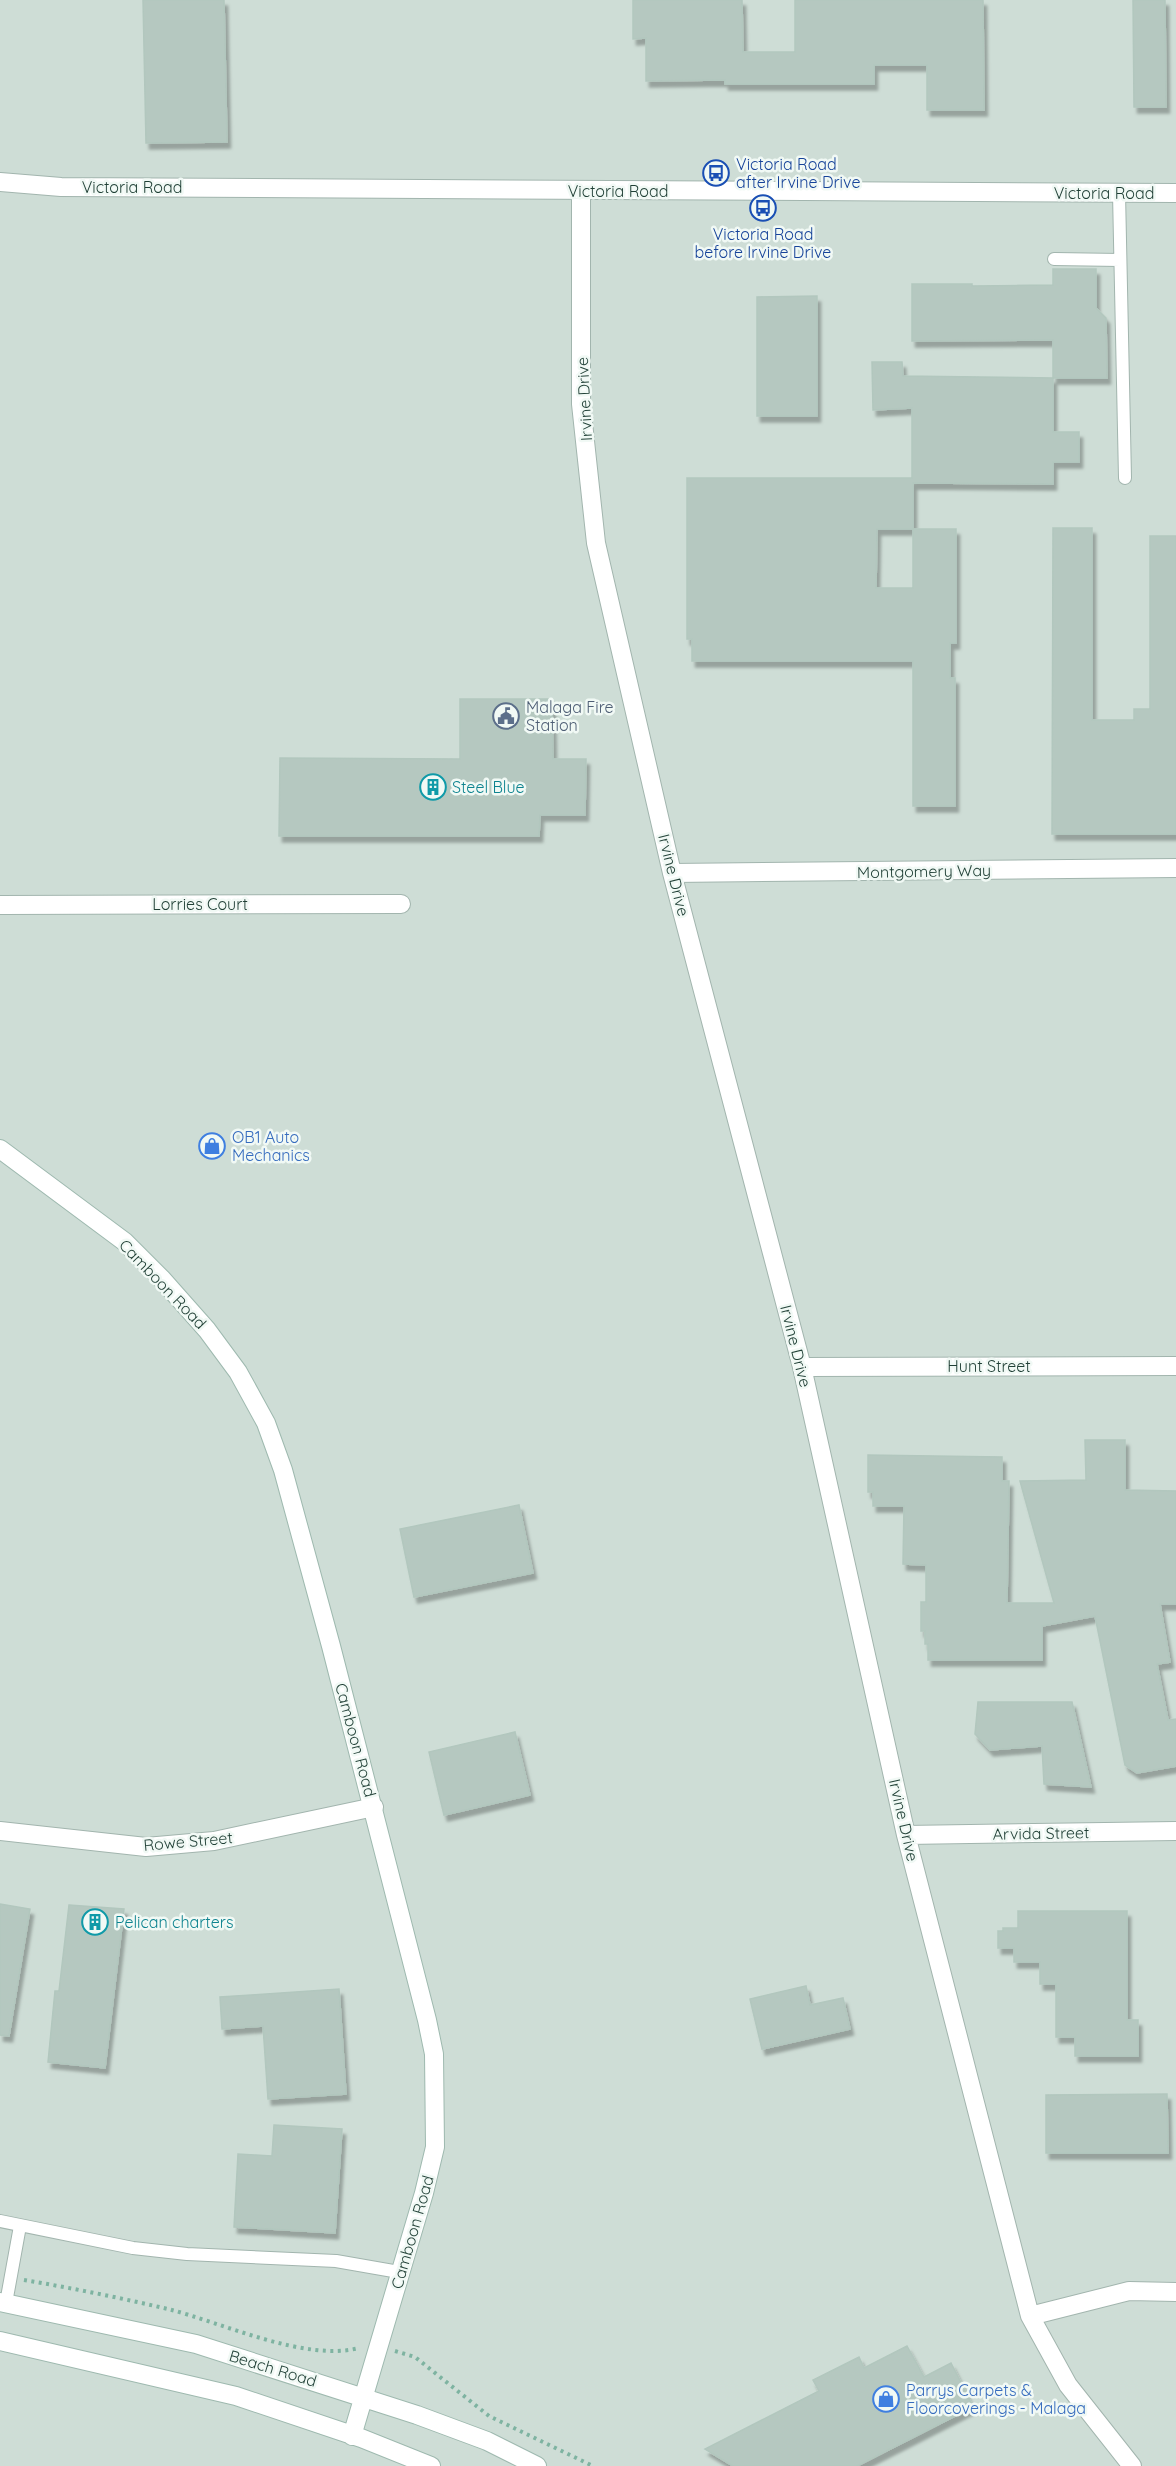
<svg xmlns="http://www.w3.org/2000/svg" width="1176" height="2466" viewBox="0 0 1176 2466" font-family="Quicksand,sans-serif">
<style>
.built{fill:#ceddd6}
.building{fill:#b5c8c0;stroke:#b2c7be;stroke-width:1.5;fill-rule:evenodd;filter:url(#shadow)}
.lines{fill:none;stroke-linecap:round;stroke-linejoin:round}
.lane-casing{stroke:#a2b5ae;stroke-width:14}
.street-casing{stroke:#a2b5ae;stroke-width:20}
.secondary-casing{stroke:#9eb9af;stroke-width:20}
.path{stroke:#7eb3a1;stroke-width:4;stroke-dasharray:3 4.5;stroke-linecap:butt}
.lane{stroke:#fff;stroke-width:12}
.street{stroke:#fff;stroke-width:18}
.secondary{stroke:#fff;stroke-width:18}
.labels{text-anchor:middle;stroke-width:5;stroke-linejoin:round;paint-order:stroke}
.transit-label{font-size:16px;fill:#164399;stroke:#f1f9f5;text-anchor:start}
.street-label{font-size:16px;fill:#1f3f35;stroke:#f1f9f5}
.service-label{font-size:16px;fill:#4e5e75;stroke:#f1f9f5;text-anchor:start}
.culture-label{font-size:16px;fill:#0d838f;stroke:#f1f9f5;text-anchor:start}
.shop-label{font-size:16px;fill:#366cbe;stroke:#f1f9f5;text-anchor:start}
</style>
<defs>
<filter id="shadow"><feDropShadow dx="3.5" dy="6" stdDeviation="1.5" flood-color="#0004"/></filter>
</defs>
<rect width="100%" height="100%" fill="#e0ede7"/>
<path class="built" d="M0 0H1176V2466H0Z"/>
<path class="building" d="M143 0H224L227 142 146 143Z
M633 0H742L743 52H795V0H983L984 110H927V65H874V84H725V80L646 81V38L633 39Z
M1133 0H1165L1166 107H1134Z
M1053 269H1096V308L1106 318 1107 378H1053V340L912 341V284H972V286L1053 285Z
M817 296V416H757V297Z
M872 362H902L903 376 1053 378V432H1079V462H1053V484L913 483V529H956V643H950V678H955V806H913V661H692V639H687V478H912V408L873 410ZM877 529H913V588H876Z
M1053 528H1092V720H1134V709H1150V536H1176V834H1052Z
M460 699H552L553 759H586L585 815H540L539 836H279L280 758 460 759Z
M1085 1440H1125V1490L1176 1491V1604H1160L1170 1662 1157 1664 1168 1720 1176 1719V1766L1137 1773 1125 1765 1095 1616 1042 1626V1660H928V1644H925V1631H921V1602H926V1565L903 1564 904 1506H873V1492H868V1455L1002 1457V1481H1009L1007 1603H1054L1020 1481 1086 1480Z
M519 1505 533 1573 414 1597 400 1529Z
M978 1702H1072L1091 1787 1044 1784 1042 1746 990 1750 975 1734Z
M515 1732 530 1795 444 1815 429 1752Z
M0 1904 30 1909 9 2036 0 2035Z
M69 1905 124 1909 105 2068 48 2062 55 1991H59Z
M1018 1911H1127V2020H1138V2056H1075V2037H1056V1984H1040V1962H1014V1948H998V1931H1003V1928H1018Z
M806 1986 810 2005 843 1998 850 2029 762 2049 750 1999Z
M339 1989 346 2094 268 2099 263 2026 222 2029 220 1997Z
M1167 2094 1168 2153H1046V2095Z
M274 2125 342 2129 335 2233 234 2227 238 2154 272 2156Z
M907 2346 924 2377 951 2363 973 2407 857 2466H733L705 2449 819 2391 813 2380 859 2357 864 2368Z"/>
<g class="lines">
<g class="lane-casing">
<path id="lane" d="M1119 193 1125 478
M1054 259 1120 260
M0 2221 133 2248 187 2254 336 2261 399 2272
M6 2303 20 2226"/>
</g>
<g class="street-casing">
<path id="street" d="M0 182 61 187 1176 193
M581 191V404L596 543 672 873 802 1367 906 1835 1030 2316 1068 2385 1132 2466
M672 873 1176 868
M0 905 401 904
M802 1367 1176 1366
M0 1831 146 1847 214 1841 374 1807
M906 1835 1176 1831
M1030 2316 1129 2291 1176 2292"/>
</g>
<g class="secondary-casing">
<path id="secondary" d="M0 1149 125 1242 161 1278 207 1330 238 1372 266 1423 283 1470 331 1646 427 2020 434 2054 435 2147 424 2193 352 2436
M0 2302 196 2344 417 2415 487 2441 537 2466
M0 2341 236 2396 361 2438 431 2466"/>
</g>
<path class="path" d="M24 2280C72 2288 121 2298 168 2309 223 2323 305 2362 359 2348
M395 2351 415 2357 489 2416 593 2466"/>
<use href="#lane" class="lane"/>
<use href="#street" class="street"/>
<use href="#secondary" class="secondary"/>
</g>
<defs>
<g id="bus-ring" transform="scale(1.35)"><circle r="9.5" fill="#f1f9f5" stroke="#1a4fb4" stroke-width="1.5"/><path d="M-5-6H5V4H4V6H2V4H-2V6H-4V4H-5ZM-3.5-4V0h7V-4ZM-3.5 1.2v1.5H-2V1.2ZM2 1.2v1.5H3.5V1.2Z" fill="#1a4fb4"/></g>
<g id="civic-ring" transform="scale(1.35)"><circle r="9.5" fill="#f1f9f5" stroke="#5c6f8a" stroke-width="1.5"/><path d="M-.6-6.5H3V-4.5H.6V-3L4-1V1h2V6H-6V1h2V-1L-.6-3ZM-1.2 2.5V6h2.4V2.5Z" fill="#5c6f8a"/></g>
<g id="building-ring" transform="scale(1.35)"><circle r="9.5" fill="#f1f9f5" stroke="#0f9aa8" stroke-width="1.5"/><path d="M-4-6H4V6H1V3H-1V6H-4ZM-2.5-4.3h1.7v1.8h-1.7ZM.8-4.3h1.7v1.8H.8ZM-2.5-1h1.7V.8h-1.7ZM.8-1h1.7V.8H.8Z" fill="#0f9aa8"/></g>
<g id="shop-ring" transform="scale(1.35)"><circle r="9.5" fill="#f1f9f5" stroke="#3f7fe0" stroke-width="1.5"/><path d="M-5-2.5h2.3a2.7 3.5 0 0 1 5.4 0H5L5.5 6h-11ZM-1.5-2.5h3a1.5 2.3 0 0 0-3 0Z" fill="#3f7fe0"/></g>
</defs>
<g fill-rule="evenodd">
<use href="#bus-ring" x="716" y="173"/>
<use href="#bus-ring" x="763" y="208"/>
<use href="#civic-ring" x="506" y="716"/>
<use href="#building-ring" x="433" y="787"/>
<use href="#shop-ring" x="212" y="1146"/>
<use href="#building-ring" x="95" y="1922"/>
<use href="#shop-ring" x="886" y="2399"/>
</g>
<g class="labels">
<g class="transit-label">
<text x="736" y="170">Victoria Road<tspan x="736" dy="18">after Irvine Drive</tspan></text>
<text x="763" y="240" text-anchor="middle">Victoria Road<tspan x="763" dy="18">before Irvine Drive</tspan></text>
</g>
<g class="street-label">
<text x="132" y="193">Victoria Road</text>
<text x="618" y="197">Victoria Road</text>
<text x="1104" y="199">Victoria Road</text>
<text transform="translate(584 399) rotate(-93)" y="6">Irvine Drive</text>
<text transform="translate(924 871) rotate(-1)" y="6">Montgomery Way</text>
<text transform="translate(674 875) rotate(76)" y="6">Irvine Drive</text>
<text x="200" y="910">Lorries Court</text>
<text transform="translate(163 1284) rotate(46)" y="6">Camboon Road</text>
<text transform="translate(796 1346) rotate(76)" y="6">Irvine Drive</text>
<text x="989" y="1372">Hunt Street</text>
<text transform="translate(356 1740) rotate(75)" y="6">Camboon Road</text>
<text transform="translate(904 1820) rotate(77)" y="6">Irvine Drive</text>
<text transform="translate(1041 1833) rotate(-1)" y="6">Arvida Street</text>
<text transform="translate(188 1841) rotate(-5)" y="6">Rowe Street</text>
<text transform="translate(412 2232) rotate(-74)" y="6">Camboon Road</text>
<text transform="translate(273 2368) rotate(17)" y="6">Beach Road</text>
</g>
<g class="service-label">
<text x="526" y="713">Malaga Fire<tspan x="526" dy="18">Station</tspan></text>
</g>
<g class="culture-label">
<text x="452" y="793">Steel Blue</text>
<text x="115" y="1928">Pelican charters</text>
</g>
<g class="shop-label">
<text x="232" y="1143">OB1 Auto<tspan x="232" dy="18">Mechanics</tspan></text>
<text x="906" y="2396">Parrys Carpets &amp;<tspan x="906" dy="18">Floorcoverings - Malaga</tspan></text>
</g>
</g>
</svg>
